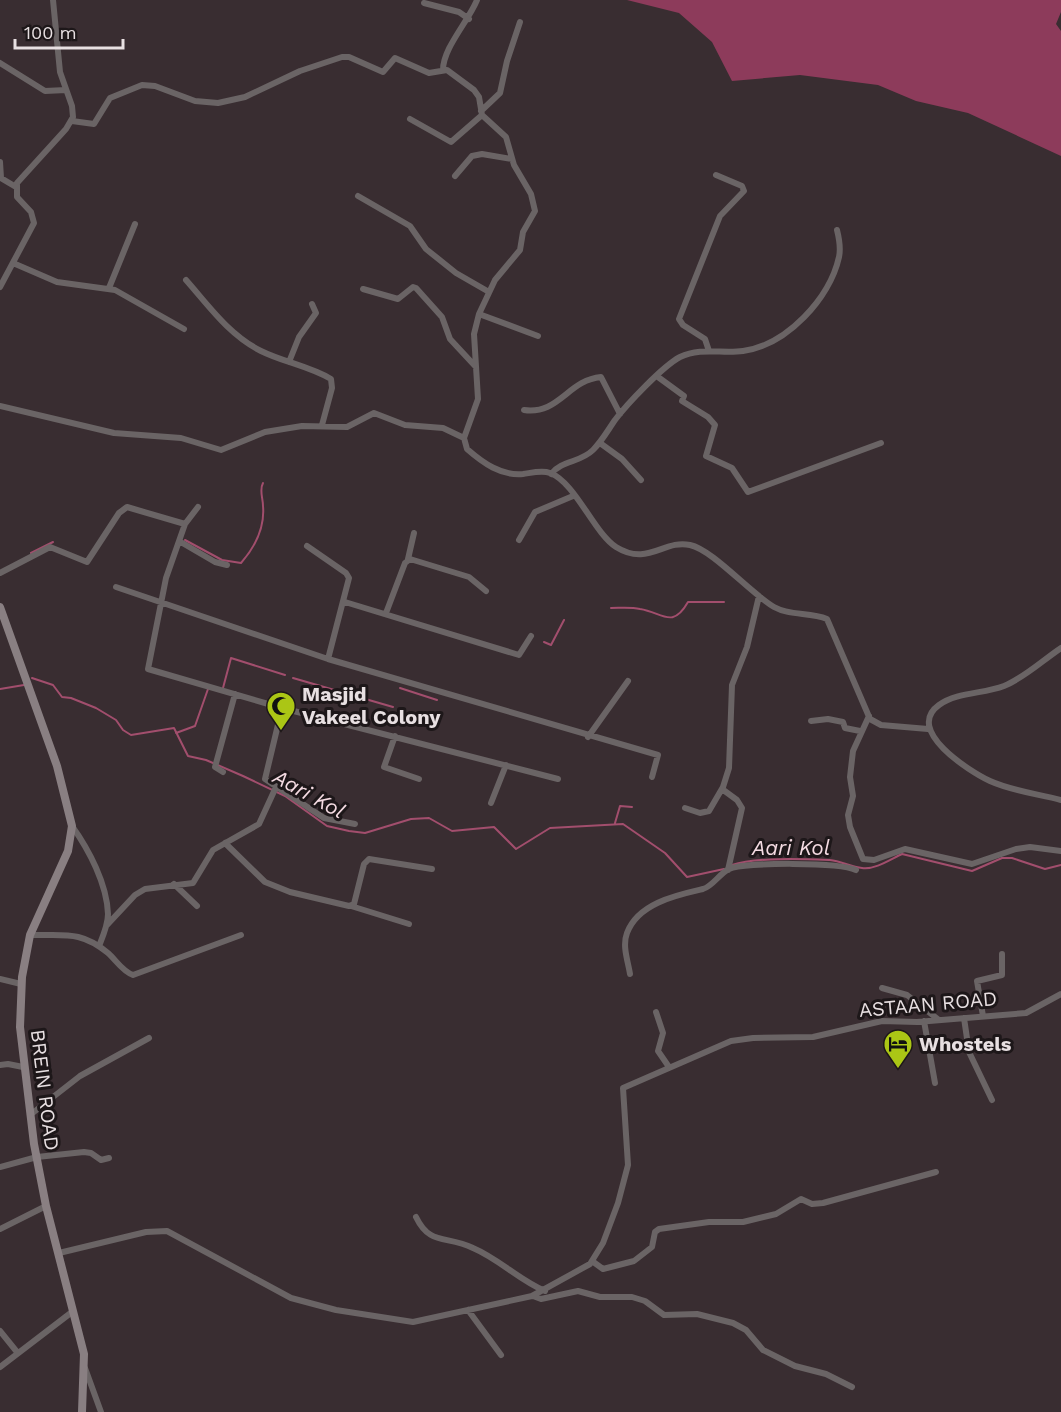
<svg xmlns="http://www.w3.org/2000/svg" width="1061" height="1412" viewBox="0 0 1061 1412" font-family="'Work Sans',sans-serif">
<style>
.forest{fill:#8d3b5b}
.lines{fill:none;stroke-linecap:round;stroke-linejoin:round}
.stream{stroke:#a24e6d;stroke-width:2}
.street{stroke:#6a6465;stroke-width:6}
.secondary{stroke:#897f82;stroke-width:8}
.labels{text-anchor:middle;stroke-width:6;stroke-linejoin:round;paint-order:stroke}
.poi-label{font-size:20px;font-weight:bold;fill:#e8e0e2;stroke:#1d1719;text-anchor:start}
.street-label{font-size:20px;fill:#e8e0e2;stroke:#1d1719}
.water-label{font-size:21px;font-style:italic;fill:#f4dbe2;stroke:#1d1719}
</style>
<rect width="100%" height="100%" fill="#392d31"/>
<path class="forest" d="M627 0H1061V12L1056 24 1061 31V156L968 113 916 101 878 85 800 75 732 81 712 42 679 13Z"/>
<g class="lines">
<path class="stream" d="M185 540 222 560 241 563C255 547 265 528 263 506 263 498 259 490 263 483
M31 553 53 542
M611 608C621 608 631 607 640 609 662 612 672 630 688 602H724
M544 642 551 645 564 620
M32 678 53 685 62 697 71 698 96 708 116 720 123 730 131 735 174 728 188 756 206 760 243 776 285 796 327 826 349 831 365 833 411 819 429 818 452 831 494 827 516 849 550 828 623 824 665 853 687 877 724 869
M293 678 393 707
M223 688 231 658 285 675
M400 688 437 700
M0 689 24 685
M176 733 195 726 208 689
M615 823 620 806 632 807
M732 865C756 857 804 859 830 860 841 861 851 867 862 868 875 870 891 859 902 854L972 871 1002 858H1012L1045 869 1061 865"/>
<path class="street" d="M424 3 459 12 469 19
M0 63 45 91 66 90
M443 70C443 48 468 22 477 0
M481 111 500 93 507 61 520 22
M410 119 451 142 482 115
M72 121 94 124 110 98 142 85 155 86 195 101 218 103 245 97 300 71 342 57H349L383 72 395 58 429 73 447 70 474 90 479 97 482 115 506 137 514 165 531 194 535 211 523 232 520 250 495 280 479 314 474 334 478 399 464 438 467 449C483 463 501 476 523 474 531 473 542 470 550 473 575 482 594 533 616 547 648 567 664 539 690 545 713 550 750 593 774 607 790 616 810 612 827 619L870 719 881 725 928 729
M0 162 1 178 16 187
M455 176 472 156 482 154 512 159
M358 196 410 226 426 249 456 273 489 292
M13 263 57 282 115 290 184 329
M186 280C209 306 229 335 261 351 283 362 309 366 331 379L332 388 322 425
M0 287 34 223 31 212 17 197V183L66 129 73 117 72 106 60 72 53 0
M109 288 135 224
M363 289 398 299 413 287 416 288 442 317 450 339 476 367
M479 314 538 336
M709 351 705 339 683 325 679 319 720 216 744 191 742 186 716 175
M289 362 299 337 316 313 312 304
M658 377 684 396 682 401 708 417 715 425 706 456 732 468 748 492 881 443
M0 406 114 433 181 438 221 450 265 432 302 426 347 427 374 413 405 425 443 428 464 438
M524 410C559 415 568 380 601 377L620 414
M600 443 622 459 641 480
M551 474C562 460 580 463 593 450 602 441 608 430 615 420 627 404 663 366 680 357 701 347 722 354 743 351 787 345 830 298 839 257 841 248 839 238 837 230
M198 507 185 524 166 578 148 669 282 708 558 779
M519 540 535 512 573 496
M179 541 215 562 227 565
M307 546 346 573 349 578 328 659
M408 559 414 533
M0 573 50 547 87 562 119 513 127 507 185 524
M116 587 328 659 658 755 652 777
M345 602 519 655 531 636
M386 613 405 563 410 559 469 577 486 591
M1061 648C1043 660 1024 678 1004 686 983 694 957 692 939 705 904 730 969 771 990 781 1012 791 1038 794 1061 800
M282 708 265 779 324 818 355 824
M869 716 853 751 850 777 853 796 848 815 850 827 863 859 874 860 905 849 972 864 1016 849 1030 847 1061 851
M811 721 828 719 843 722 845 728 860 731
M395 736 384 767 419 779
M588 737 628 681
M223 772 215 767 235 694
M722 789 737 800 742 808 728 870
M491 803 506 765
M685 808 700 813 709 811 723 787 729 768 732 685 747 647 759 596
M72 826C89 850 107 884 108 914 108 925 103 936 99 946
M225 843 265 882 290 892 349 906 354 904 364 864 369 859 432 869
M174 884 197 906
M351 906 409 924
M107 925 135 895 145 889 193 883 213 850 259 824 276 787
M30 935C64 936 80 930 108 953 116 960 122 971 133 975L241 935
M630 974C628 961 622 946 627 933 638 903 677 895 703 889 713 886 719 874 729 869 745 862 840 862 856 870
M0 979 21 984
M882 988 907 995 939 1020
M656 1012 663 1033 658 1051 669 1067
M983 1016 977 981 1002 975V954
M964 1018 969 1052 992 1100
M924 1021 935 1083
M0 1065 8 1064 23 1067
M30 1115 80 1076 149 1038
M0 1167 37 1157 84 1152 91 1153 101 1160 109 1158
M416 1217C430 1246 446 1235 473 1248 499 1259 519 1280 545 1291
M0 1229 46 1206
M59 1253 146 1232 167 1231 291 1298 336 1310 413 1322 532 1296 590 1264 603 1243 618 1203 628 1165 623 1088 731 1041 753 1038 813 1037 882 1021 917 1022 1026 1013 1061 994
M592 1261 603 1269 634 1261 652 1247 655 1232 659 1229 709 1222H743L776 1214 801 1199 812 1204 823 1203 936 1172
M533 1296 541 1299 578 1291 600 1297H632L645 1301 664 1315 697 1314 733 1323 746 1330 763 1350 795 1366 826 1374 852 1387
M468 1310 501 1355
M0 1331 17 1352
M0 1367 72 1312
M85 1368 101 1412"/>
<path class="secondary" d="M0 607 57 766 72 826 68 851 30 935 22 977 20 1027 34 1144 46 1206 84 1354 82 1412"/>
</g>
<defs>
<g id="mosque-pin" transform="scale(1.5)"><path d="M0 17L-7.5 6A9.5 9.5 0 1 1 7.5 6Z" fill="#abc615" stroke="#1d1719"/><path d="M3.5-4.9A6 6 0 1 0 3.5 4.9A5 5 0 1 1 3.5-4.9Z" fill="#111"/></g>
<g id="hotel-pin" transform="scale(1.5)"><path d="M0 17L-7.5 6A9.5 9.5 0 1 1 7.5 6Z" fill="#abc615" stroke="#1d1719"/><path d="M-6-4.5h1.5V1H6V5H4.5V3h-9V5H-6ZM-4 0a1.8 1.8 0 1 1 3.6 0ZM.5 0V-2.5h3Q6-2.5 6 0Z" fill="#111"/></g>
</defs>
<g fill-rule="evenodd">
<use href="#mosque-pin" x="281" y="706"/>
<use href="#hotel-pin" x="898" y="1044"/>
</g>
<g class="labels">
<g class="poi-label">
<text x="302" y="701">Masjid<tspan x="302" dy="23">Vakeel Colony</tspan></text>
<text x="919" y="1051">Whostels</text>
</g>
<g class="street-label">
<text transform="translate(928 1004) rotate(-5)" y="7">ASTAAN ROAD</text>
<text transform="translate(45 1090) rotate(83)" y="7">BREIN ROAD</text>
</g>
<g class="water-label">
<text transform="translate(309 794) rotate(29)" y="7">Aari Kol</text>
<text x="791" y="855">Aari Kol</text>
</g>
</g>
<path d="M15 39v9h108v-9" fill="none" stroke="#e8e0e2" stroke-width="3"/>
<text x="24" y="39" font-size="18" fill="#e8e0e2" stroke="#1d1719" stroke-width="4.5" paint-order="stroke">100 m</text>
</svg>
